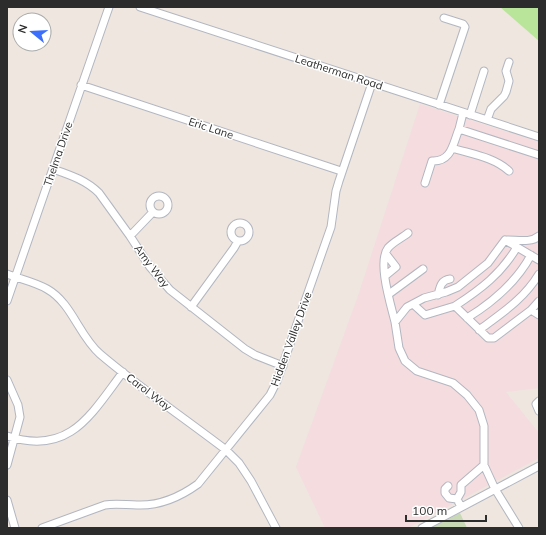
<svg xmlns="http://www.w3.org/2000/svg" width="546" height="535" viewBox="0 0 546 535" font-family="Mulish,sans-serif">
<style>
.medical{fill:#f5dcdf}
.green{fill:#b9e59a}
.cemetery{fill:#c9d8b5}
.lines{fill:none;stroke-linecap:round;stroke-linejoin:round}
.minor-casing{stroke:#b2b6c0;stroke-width:9}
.minor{stroke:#fff;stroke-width:7}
.labels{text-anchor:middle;stroke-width:3;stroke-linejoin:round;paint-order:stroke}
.street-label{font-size:11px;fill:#2c2c2c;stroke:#fff}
</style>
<rect width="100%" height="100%" fill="#eee6df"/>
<path class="medical" d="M420 104 539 142V388L506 392 539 433V458L408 528H325L296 467 359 293Z"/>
<path class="green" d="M500 7H539V41Z"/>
<path class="cemetery" d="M460 513 467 528H431Z"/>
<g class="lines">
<g class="minor-casing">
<path id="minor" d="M140 7 539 137
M81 85 341 171
M439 105 465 27 463 24 444 18
M463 113 459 129 539 155
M470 115 484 71
M487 120 491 109 504 96 506 92 509 81 506 71 509 62
M452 148C471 154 494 157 509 171
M53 169C70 175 86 180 99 193L130 236 150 267 170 290 245 349 255 355 283 366
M425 183 432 161C452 162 453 143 459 129
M150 205a9 9 0 1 1 18 0a9 9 0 1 1-18 0Z
M231 232a9 9 0 1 1 18 0a9 9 0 1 1-18 0Z
M130 236 153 212
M507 240C518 240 531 243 539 236
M7 274C20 279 35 282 47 289 72 303 79 336 100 354 140 388 184 418 226 450L239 463 251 481 276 528
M385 276 396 267 386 254
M389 294 423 269
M438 295C440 287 441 280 450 279
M7 301 109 7
M413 304 425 315 455 306 488 338H494L531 310 539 315
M455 306C481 289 501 274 517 247
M191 307 234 248 238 241
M531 310 539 301
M467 318C493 302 516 283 531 255
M395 322C391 305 377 262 388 248 393 242 402 238 408 233
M479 330C502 313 524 299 539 274
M7 380 18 405 20 417 7 465
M539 401 536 404 539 411
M7 436C69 456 90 416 123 372
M448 486 445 489V493L449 498 457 499
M7 500 15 528
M461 507 457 499 461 492V485L484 465
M42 528 105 505C116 503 126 505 137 505 160 506 180 497 198 484L270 395 277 381 331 227 336 191 339 181 372 83
M422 528 539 466
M519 528 495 489 484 465V426L479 410 467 395 453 383 417 371 405 361 399 348 395 322 407 307 424 298 446 292 458 287 488 263 505 240 539 260"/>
</g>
<use href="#minor" class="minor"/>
</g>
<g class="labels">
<g class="street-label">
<text transform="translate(339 72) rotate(18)" y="4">Leatherman Road</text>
<text transform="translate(211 128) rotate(18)" y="4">Eric Lane</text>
<text transform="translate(58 154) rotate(-71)" y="4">Thelma Drive</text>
<text transform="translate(152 266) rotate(53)" y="4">Amy Way</text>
<text transform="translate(291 339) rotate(-70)" y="4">Hidden Valley Drive</text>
<text transform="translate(149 392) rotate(37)" y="4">Carol Way</text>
</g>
</g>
<rect width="546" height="535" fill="none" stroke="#2c2c2c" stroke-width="16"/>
<g transform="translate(32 32) rotate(288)"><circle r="19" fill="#ffffff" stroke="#ababab"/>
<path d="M0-3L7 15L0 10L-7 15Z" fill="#3c6efd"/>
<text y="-6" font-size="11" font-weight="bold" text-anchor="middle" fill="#2c2c2c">N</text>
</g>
<path d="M406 515v6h80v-6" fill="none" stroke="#2c2c2c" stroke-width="2"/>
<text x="412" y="515" font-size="12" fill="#2c2c2c" stroke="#ffffff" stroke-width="3" paint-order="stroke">100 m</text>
</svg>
